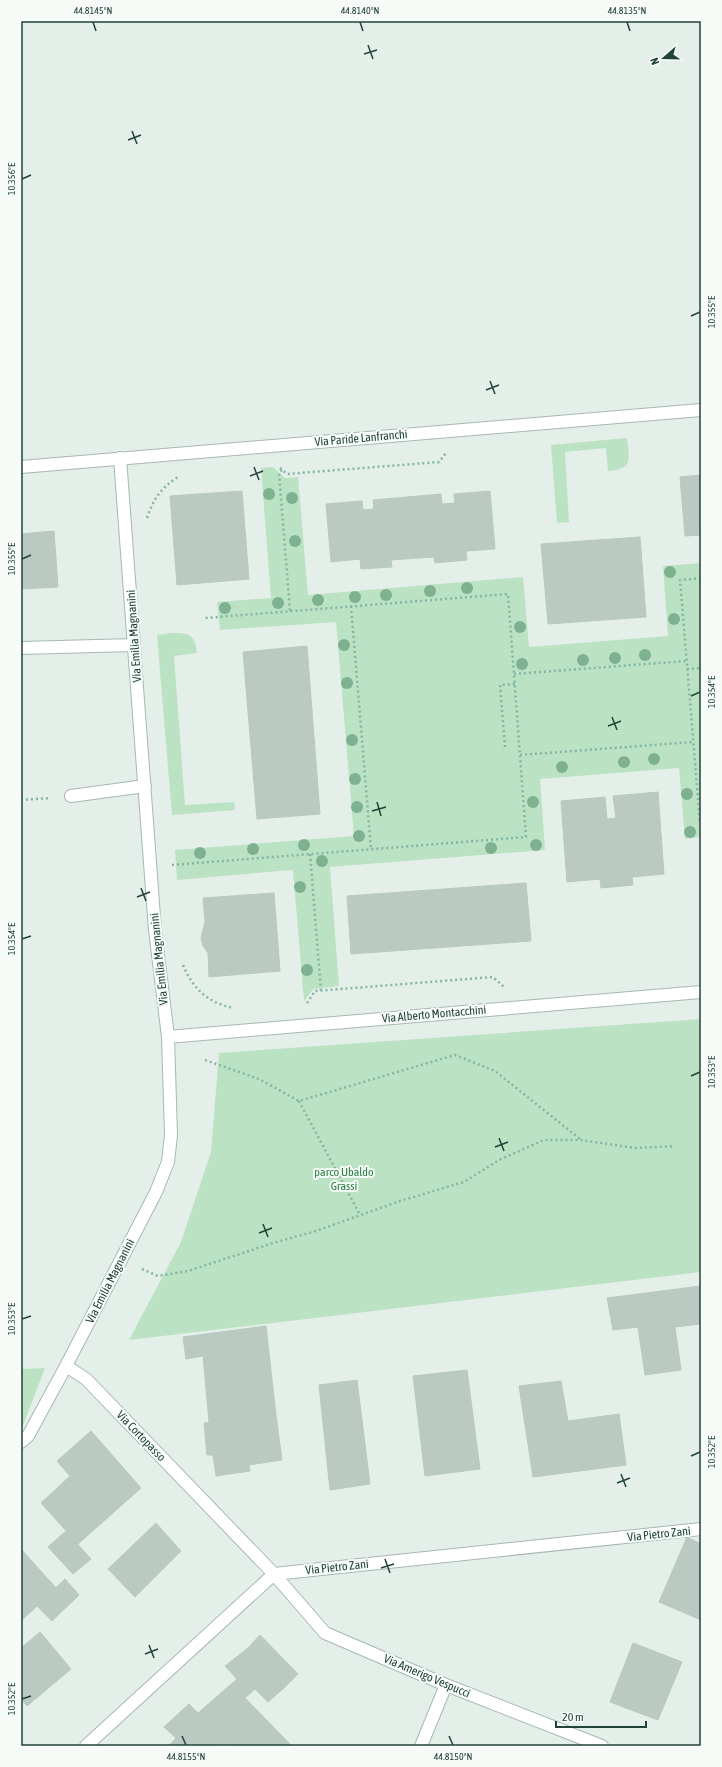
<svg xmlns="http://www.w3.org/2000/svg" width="722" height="1767" viewBox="0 0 722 1767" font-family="'Asap Condensed',sans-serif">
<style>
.green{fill:#bce2c4}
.building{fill:#bacac3;stroke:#b6cac0}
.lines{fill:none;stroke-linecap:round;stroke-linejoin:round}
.minor-casing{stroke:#a7b8b1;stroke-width:14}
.path{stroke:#82b6a2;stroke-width:2.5;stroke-dasharray:2 3;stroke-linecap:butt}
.minor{stroke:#fff;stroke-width:12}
.tree{fill:#7db18f}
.ticks{fill:none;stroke:#224338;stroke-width:1.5}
.labels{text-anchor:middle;stroke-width:4;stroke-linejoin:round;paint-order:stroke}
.street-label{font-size:12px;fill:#224338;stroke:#f6fbf8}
.park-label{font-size:12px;fill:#287f44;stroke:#f6fbf8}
.neatline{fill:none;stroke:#224338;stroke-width:1.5}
.ticks-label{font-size:10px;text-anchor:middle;fill:#224338}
</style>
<rect width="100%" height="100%" fill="#e5efea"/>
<path class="green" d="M627 438C629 459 634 469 608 471L606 448 565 452 569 522 557 523 551 445Z
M273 467 285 478 298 477 308 595 523 577 529 647 668 636 663 566 701 563V837L685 839 679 768 540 779 545 850 330 867 339 986 313 989 304 1001 293 870 177 880 175 850 354 836 336 622 220 630 217 602 271 598 261 468Z
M172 633C190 633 195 635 197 653L174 656 185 805 234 802 235 810 172 815 157 635Z
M701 1019V1272L129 1340 181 1242 211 1152 219 1053Z
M45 1368 22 1428 21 1429V1369Z"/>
<path class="building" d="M701 475V535L685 536 680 477Z
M242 491 249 579 177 585 170 496Z
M490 491 495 549 466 551 467 560 435 563 434 557 391 560 392 567 361 569 360 559 331 562 326 504 362 501 363 510 374 509 373 500 441 494 442 504 455 503 454 494Z
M54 531 58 587 21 589V534Z
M640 537 646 617 548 624 541 544Z
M307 646 320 814 257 819 243 652Z
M658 792 664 874 632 877 633 885 601 888 600 879 567 882 561 801 605 797 607 819 616 818 613 796Z
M526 883 531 941 351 954 347 896Z
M274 893 280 971 209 977 208 953 203 946 201 938 205 922 203 898Z
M701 1286V1324L675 1327 681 1370 645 1375 638 1327 613 1330 607 1298Z
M266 1326 276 1415 209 1422 203 1356 186 1359 183 1337Z
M467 1370 480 1469 425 1476 413 1376Z
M357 1380 370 1484 330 1490 319 1385Z
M561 1381 568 1421 619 1414 626 1465 533 1477 519 1386Z
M276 1415 282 1460 249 1465 250 1471 216 1476 213 1455H207L204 1423Z
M91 1431 141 1488 78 1544 41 1503 70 1476 57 1461Z
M156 1523 181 1551 135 1597 108 1569Z
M66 1531 91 1559 73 1574 48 1547Z
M687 1537 701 1544V1620L659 1602Z
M21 1549 56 1588 21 1621Z
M65 1579 79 1595 52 1621 37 1606Z
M40 1632 71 1669 27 1706 21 1699V1648Z
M260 1635 298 1674 285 1687 248 1648Z
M633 1643 682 1662 658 1720 610 1702Z
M248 1648 285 1687 268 1702 255 1689 245 1698 292 1746H228L224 1743 221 1746H169L176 1738 164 1727 189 1704 198 1713 237 1679 225 1666Z"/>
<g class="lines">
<g class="minor-casing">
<path id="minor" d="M21 467 701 410
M21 648 134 645
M71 796 145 786
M168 1037 701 992
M66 1366 86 1379 274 1574 325 1633 446 1685 602 1746
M21 1442 28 1436 66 1366 156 1192 168 1162 171 1135 168 1037 155 930 120 458
M86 1746 274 1574 701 1529
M421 1746 446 1685"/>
</g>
<path class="path" d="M280 468 287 474 439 462 446 453
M282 470 279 473 290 611
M147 518C153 499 162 487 178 477
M701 578 680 580 700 823H701
M351 606 371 849
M687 669 701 668V671
M514 674 686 661
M505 747 500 685 515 684
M520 755 693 742
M21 800 50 798
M310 854 321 991
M172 865 526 837 508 594 205 618
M183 965C193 989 208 1003 234 1008
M307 1003 315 991 493 977 504 987
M205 1060 259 1079 299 1101 455 1055 495 1071 580 1139
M299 1101 360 1215
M142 1269 158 1276 188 1271 273 1243 316 1231 400 1201 464 1182 499 1160 544 1140H581L635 1148 675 1146"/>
<use href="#minor" class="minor"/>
</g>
<g class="tree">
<circle cx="269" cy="494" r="6"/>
<circle cx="292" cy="498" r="6"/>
<circle cx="295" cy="541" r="6"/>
<circle cx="670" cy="572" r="6"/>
<circle cx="467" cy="588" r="6"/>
<circle cx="430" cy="591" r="6"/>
<circle cx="386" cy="595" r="6"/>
<circle cx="355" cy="597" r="6"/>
<circle cx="318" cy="600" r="6"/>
<circle cx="278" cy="603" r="6"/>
<circle cx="225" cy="608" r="6"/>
<circle cx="674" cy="619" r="6"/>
<circle cx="520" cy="627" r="6"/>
<circle cx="344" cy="645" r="6"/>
<circle cx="645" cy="655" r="6"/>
<circle cx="615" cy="658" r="6"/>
<circle cx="583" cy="660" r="6"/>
<circle cx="522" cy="664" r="6"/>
<circle cx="347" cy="683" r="6"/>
<circle cx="352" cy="740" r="6"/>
<circle cx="654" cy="759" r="6"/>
<circle cx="624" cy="762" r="6"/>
<circle cx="562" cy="767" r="6"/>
<circle cx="355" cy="779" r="6"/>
<circle cx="687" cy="794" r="6"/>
<circle cx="533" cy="802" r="6"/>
<circle cx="357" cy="807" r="6"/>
<circle cx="690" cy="832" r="6"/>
<circle cx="359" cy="836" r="6"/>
<circle cx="304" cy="845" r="6"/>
<circle cx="536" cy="845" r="6"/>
<circle cx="491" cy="848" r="6"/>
<circle cx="253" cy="849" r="6"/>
<circle cx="200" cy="853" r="6"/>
<circle cx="322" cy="861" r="6"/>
<circle cx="300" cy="887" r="6"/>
<circle cx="307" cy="970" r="6"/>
</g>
<path class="ticks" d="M93 22 96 31M360 22 363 31M627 22 630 31M368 45 373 59M364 54 377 50M132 131 137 144M128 140 141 135M22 179 31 175M691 316 700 312M490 381 495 394M486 390 499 385M254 467 259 480M250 476 263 471M22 559 31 555M691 696 700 692M612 717 617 730M608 726 621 721M377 802 381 816M372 811 386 807M141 888 146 901M137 897 150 892M22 939 31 936M691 1076 700 1072M499 1138 504 1151M495 1147 508 1142M263 1224 268 1237M259 1233 272 1228M22 1319 31 1316M691 1456 700 1452M621 1474 626 1487M617 1483 630 1478M385 1559 390 1573M381 1568 394 1564M149 1645 154 1658M145 1654 158 1649M22 1699 31 1696M182 1736 186 1745M449 1736 453 1745"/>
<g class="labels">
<g class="street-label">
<text transform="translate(361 438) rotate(-5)" y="4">Via Paride Lanfranchi</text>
<text transform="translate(134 636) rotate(-94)" y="4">Via Emilia Magnanini</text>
<text transform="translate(159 959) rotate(-96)" y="4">Via Emilia Magnanini</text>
<text transform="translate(434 1014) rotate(-5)" y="4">Via Alberto Montacchini</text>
<text transform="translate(110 1281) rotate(-63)" y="4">Via Emilia Magnanini</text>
<text transform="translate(141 1436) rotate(46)" y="4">Via Cortopasso</text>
<text transform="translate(659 1534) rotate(-6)" y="4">Via Pietro Zani</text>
<text transform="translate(337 1567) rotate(-6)" y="4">Via Pietro Zani</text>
<text transform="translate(427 1676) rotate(23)" y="4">Via Amerigo Vespucci</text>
</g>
<g class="park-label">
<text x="344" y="1176">parco Ubaldo<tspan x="344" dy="14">Grassi</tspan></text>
</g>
</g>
<rect width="722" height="1767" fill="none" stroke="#f6fbf8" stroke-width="44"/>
<g transform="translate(664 58) rotate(250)" stroke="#f6fbf8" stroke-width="3" paint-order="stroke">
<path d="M0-3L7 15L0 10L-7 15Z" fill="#224338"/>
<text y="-6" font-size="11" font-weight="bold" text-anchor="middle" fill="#224338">N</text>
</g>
<path d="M556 1721v6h90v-6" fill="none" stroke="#224338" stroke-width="2"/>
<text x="562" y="1721" font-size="12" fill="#224338" stroke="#f6fbf8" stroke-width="3" paint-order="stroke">20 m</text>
<rect x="22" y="22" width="678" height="1723" class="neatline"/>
<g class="ticks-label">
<text x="93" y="14">44.8145°N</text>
<text x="360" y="14">44.8140°N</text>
<text x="627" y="14">44.8135°N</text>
<text transform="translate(11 179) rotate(-90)" y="4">10.356°E</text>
<text transform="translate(711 312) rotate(-90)" y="4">10.355°E</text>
<text transform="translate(11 559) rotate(-90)" y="4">10.355°E</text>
<text transform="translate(711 692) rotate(-90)" y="4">10.354°E</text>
<text transform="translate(11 939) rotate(-90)" y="4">10.354°E</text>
<text transform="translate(711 1072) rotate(-90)" y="4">10.353°E</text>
<text transform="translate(11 1319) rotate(-90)" y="4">10.353°E</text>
<text transform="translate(711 1452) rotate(-90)" y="4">10.352°E</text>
<text transform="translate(11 1699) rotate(-90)" y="4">10.352°E</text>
<text x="186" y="1760">44.8155°N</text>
<text x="453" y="1760">44.8150°N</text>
</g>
</svg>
